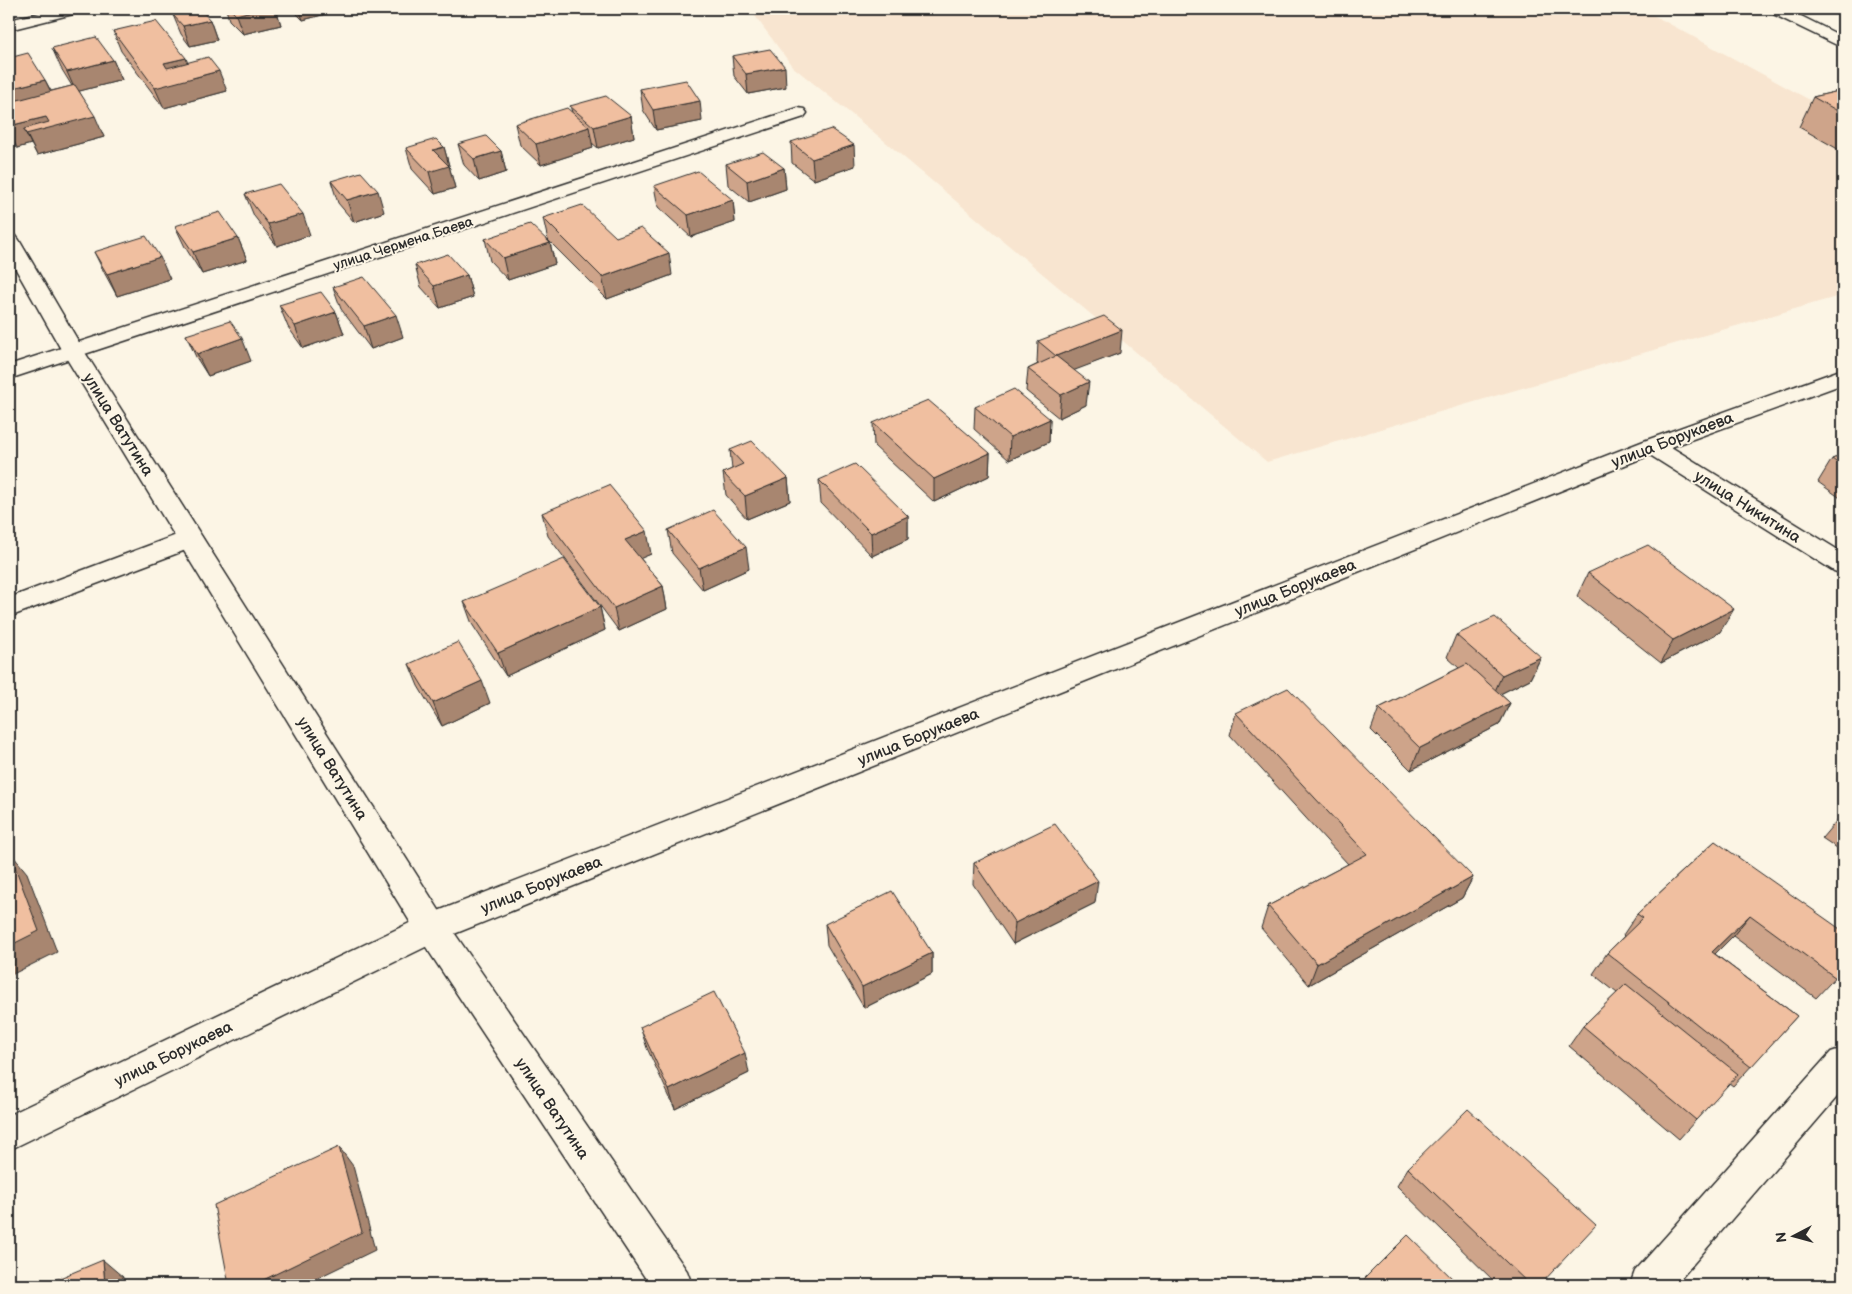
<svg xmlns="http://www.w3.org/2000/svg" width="1852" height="1294" viewBox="0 0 1852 1294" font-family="'Balsamiq Sans',sans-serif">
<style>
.built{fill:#f8e5d0}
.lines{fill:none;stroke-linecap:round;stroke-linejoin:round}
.service-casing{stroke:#2b2b2b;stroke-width:3}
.minor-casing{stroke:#2b2b2b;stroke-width:3}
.tertiary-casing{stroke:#2b2b2b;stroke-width:3}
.secondary-casing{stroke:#2b2b2b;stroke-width:3}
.service{fill:#fcf5e5;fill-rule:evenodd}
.minor{fill:#fcf5e5;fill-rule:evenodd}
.tertiary{fill:#fcf5e5;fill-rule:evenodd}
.secondary{fill:#fcf5e5;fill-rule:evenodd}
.wall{fill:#cea48a;stroke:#2b2b2b}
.shaded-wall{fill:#a88670;stroke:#2b2b2b}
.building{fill:#f0bfa0;stroke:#2b2b2b}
.labels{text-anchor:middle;stroke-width:4;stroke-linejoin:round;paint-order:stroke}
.far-street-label{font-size:14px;fill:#2b2b2b;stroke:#fcf5e5}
.street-label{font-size:16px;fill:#2b2b2b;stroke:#fcf5e5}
</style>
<rect width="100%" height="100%" fill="#fcf5e5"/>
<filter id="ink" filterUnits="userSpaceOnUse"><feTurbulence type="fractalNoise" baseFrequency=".02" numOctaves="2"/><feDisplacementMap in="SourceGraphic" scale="10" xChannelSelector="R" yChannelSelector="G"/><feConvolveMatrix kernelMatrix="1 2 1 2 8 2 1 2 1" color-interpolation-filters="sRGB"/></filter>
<g filter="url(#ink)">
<path class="built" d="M750 9H1642L1843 118V295L1267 462 882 139 792 66Z"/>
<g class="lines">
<g class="service-casing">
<path id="service" d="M190 530 199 533 203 539 199 545 9 617V598Z"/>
</g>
<g class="minor-casing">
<path id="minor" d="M1767 9H1787L1843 37V48L1769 12Z
M798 108 804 109 807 113 804 117 9 379V365Z
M1843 369V384L1671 447 1843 553V574L1834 571 1650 455 444 938 9 1150V1115L420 918 1644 441Z
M1843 1048V1090L1675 1285H1630L1635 1271 1831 1052Z"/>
</g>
<g class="tertiary-casing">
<path id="tertiary" d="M9 234 16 236 19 240 84 351 444 918 687 1271 692 1285H650L420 938 62 351 9 257Z"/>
</g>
<g class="secondary-casing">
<path id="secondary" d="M56 9H83L81 12 9 30V20Z"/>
</g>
<use href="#service" class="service"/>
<use href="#minor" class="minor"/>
<use href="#tertiary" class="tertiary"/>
<use href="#secondary" class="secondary"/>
</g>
<path class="wall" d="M226 9H276L281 25 243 34 229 20Z
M292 9H336L337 11 303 20Z
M173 15 210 20 217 40 190 46 181 34Z
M113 31 188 63 227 91 164 108 121 51Z
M52 48 113 60 122 80 79 91 104 137 37 155 31 144 17 148 9 133V58L45 80 51 91 72 86 61 68Z
M732 56 786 87 748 94 734 76Z
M640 89 702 121 656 130 643 110Z
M1843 90V152L1799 127 1813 97Z
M570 106 631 116 634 137 598 148 592 143 593 148 541 165 520 145 515 124 572 112Z
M791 142 855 166 814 180 792 163Z
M458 144 501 151 506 172 479 181 464 165Z
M444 147 455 188 435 194 412 169 406 148Z
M726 164 784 168 786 189 749 202 728 185Z
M331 181 384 212 354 222 338 203Z
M654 186 733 200 735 222 691 237 658 207Z
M245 194 310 235 277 246 254 216Z
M543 218 616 237 672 275 607 299 548 240Z
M175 226 238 238 247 260 202 274 185 247Z
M485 239 550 243 555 264 508 280 490 261Z
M94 252 170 279 117 296 105 274Z
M415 265 467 275 473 297 440 308 421 287Z
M333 287 403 337 371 349 341 309Z
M279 305 336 312 344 334 303 348 288 327Z
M186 335 251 361 208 376 196 357Z
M1038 341 1120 353 1073 370 1086 405 1059 418 1026 391 1028 369 1038 364 1037 363Z
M975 407 1050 419 1049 442 1009 460 974 429Z
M873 423 990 453 989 476 934 502 874 446Z
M730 450 788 478 790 501 747 519 726 495 723 473 732 469Z
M1843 455V500L1818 482 1832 459Z
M819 480 908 516V539L872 556 821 503Z
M542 513 651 554 640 558 663 586 667 609 619 631 548 536Z
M668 530 749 569 703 590 672 553Z
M1588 573 1720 632 1661 663 1577 596Z
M464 602 600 607 605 630 506 676 472 624Z
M1456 635 1541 657 1530 679 1500 694 1510 703 1499 725 1411 770 1371 730 1379 708 1459 668 1447 657Z
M409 664 490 703 442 726 418 686Z
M1236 713 1473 877 1462 898 1309 985 1261 928 1268 906 1348 864 1230 735Z
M1843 813V852L1822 838Z
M1715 841 1843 969 1816 998 1733 936 1715 954 1797 1016 1733 1086 1729 1083 1679 1139 1569 1046 1583 1026 1617 993 1593 974 1607 953 1624 936 1623 935 1637 914Z
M974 863 1095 903 1013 944 973 884Z
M825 924 932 953V974L864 1008 827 945Z
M640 1027 749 1073 675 1109 647 1048Z
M1408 1168 1541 1285H1498L1397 1186Z"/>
<path class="shaded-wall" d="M259 9H276L281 25 243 34 236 15Z
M299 9H336L337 11 303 20Z
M210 20 217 40 190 46 183 26Z
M186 58 193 78 219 71 227 91 164 108 155 88 164 63Z
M113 60 122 80 76 92 67 72Z
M785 67 786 87 748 94 746 74Z
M45 80 55 100 9 103V89Z
M700 101 702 121 656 130 653 110Z
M95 116 104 137 37 155 24 129 31 144 17 148 9 132V126L46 117Z
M631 116 634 137 598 148 594 127Z
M589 127 593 148 541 165 536 144Z
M854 145 855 166 814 180 812 159Z
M444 147 455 188 435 194 429 172 433 150Z
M501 151 506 172 479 181 474 159Z
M784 168 786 189 749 202 747 181Z
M378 191 384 212 354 222 347 200Z
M733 200 735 222 691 237 688 215Z
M303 214 310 235 277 246 268 224Z
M238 238 247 260 202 274 193 252Z
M550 243 555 264 508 280 503 258Z
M669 253 672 275 607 299 602 277Z
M160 257 170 279 117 296 107 274Z
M467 275 473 297 440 308 434 286Z
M336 312 344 334 303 348 295 326Z
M396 315 403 337 371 349 364 326Z
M1122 330 1120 353 1054 378 1056 356Z
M242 338 251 361 208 376 197 354Z
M1089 382 1086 405 1059 418 1061 395Z
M1050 419 1049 442 1009 460 1010 437Z
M990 453 989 476 934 502V479Z
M788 478 790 501 747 519 745 496Z
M908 516V539L872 556 871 533Z
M647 531 651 554 630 563 625 540Z
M746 547 749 569 703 590 699 568Z
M663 586 667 609 619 631 614 608Z
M600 607 605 630 506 676 498 653Z
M1734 609 1720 632 1661 663 1673 640Z
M1541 657 1530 679 1492 698 1502 675Z
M482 681 490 703 442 726 433 703Z
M1510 703 1499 725 1411 770 1420 748Z
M9 851 27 873 57 952 9 976Z
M1473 877 1462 898 1309 985 1317 964Z
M1098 881 1095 903 1013 944 1015 923Z
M1750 915 1733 936 1696 973 1712 952Z
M932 953V974L864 1008 862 987Z
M745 1053 749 1073 675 1109 669 1090Z
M339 1147 353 1166 375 1250 303 1285H253Z
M103 1260 123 1277V1285H105Z"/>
<path class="building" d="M198 9H200L210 20 183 26 173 15Z
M230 9H259L236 15Z
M156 21 186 58 164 63 167 68 208 57 219 71 155 88 113 31Z
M96 37 113 60 67 72 52 48Z
M770 49 785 67 746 74 732 56Z
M28 53 45 80 9 89V58Z
M686 80 700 101 653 110 640 89Z
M75 85 95 116 26 134 24 129 49 122 46 117 9 126V93H10L14 101Z
M1843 90V114L1813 97Z
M606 96 631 116 594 127 570 106Z
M567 108 589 127 536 144 515 124Z
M831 129 854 145 812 159 791 142Z
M486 136 501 151 474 159 458 144Z
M436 139 444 147 433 150 449 166 429 172 406 148Z
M763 152 784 168 747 181 726 164Z
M698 171 733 200 688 215 654 186Z
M361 172 378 191 347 200 331 181Z
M279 184 303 214 268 224 245 194Z
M582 205 616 237 641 228 669 253 602 277 543 218Z
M220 212 238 238 193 252 175 226Z
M530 224 550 243 503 258 485 239Z
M146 236 160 257 107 274 94 252Z
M448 254 467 275 434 286 415 265Z
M364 277 396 315 364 326 333 287Z
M321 292 336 312 295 326 279 305Z
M1104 316 1122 330 1056 356 1038 341Z
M230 321 242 338 197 354 186 335Z
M1056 356 1089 382 1061 395 1028 369Z
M1014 389 1050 419 1010 437 975 407Z
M928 400 990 453 934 479 873 423Z
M752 441 788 478 745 496 723 473 743 464 730 450Z
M1843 455V467L1832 459Z
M855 464 908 516 871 533 819 480Z
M609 485 647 531 625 540 663 586 614 608 542 513Z
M713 510 746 547 699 568 668 530Z
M1648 545 1734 609 1673 640 1588 573Z
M564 559 600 607 498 653 464 602Z
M1495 617 1541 657 1502 675 1456 635Z
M458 642 482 681 433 703 409 664Z
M1467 664 1510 703 1420 748 1379 708Z
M1288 688 1473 877 1317 964 1268 906 1367 854 1236 713Z
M1843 813V819L1840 816Z
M1055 824 1098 881 1015 923 974 863Z
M1715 841 1843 931V969L1836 978 1750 915 1712 952 1797 1016 1751 1067 1607 953 1643 918 1637 914Z
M9 851 39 931 9 946Z
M892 891 932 953 862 987 825 924Z
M1626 984 1738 1074 1696 1120 1583 1026Z
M714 992 745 1053 669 1090 640 1027Z
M1468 1109 1596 1225 1540 1285H1530L1408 1168Z
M339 1147 362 1232 253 1285H229L214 1205Z
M1408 1235 1459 1285H1358Z
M103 1260 105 1285H43Z"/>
</g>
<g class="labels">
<g class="far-street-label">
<text transform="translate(403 243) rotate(-18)" y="5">улица Чермена Баева</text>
</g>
<g class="street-label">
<text transform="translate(119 424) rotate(58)" y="6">улица Ватутина</text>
<text transform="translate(1672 439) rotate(-21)" y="6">улица Борукаева</text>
<text transform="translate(1748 506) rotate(32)" y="6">улица Никитина</text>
<text transform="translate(1295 587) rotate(-22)" y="6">улица Борукаева</text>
<text transform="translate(918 736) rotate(-22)" y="6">улица Борукаева</text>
<text transform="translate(333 768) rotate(58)" y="6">улица Ватутина</text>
<text transform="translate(541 884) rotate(-22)" y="6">улица Борукаева</text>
<text transform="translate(173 1053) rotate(-26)" y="6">улица Борукаева</text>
<text transform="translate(553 1108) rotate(56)" y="6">улица Ватутина</text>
</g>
</g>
<rect width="1852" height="1294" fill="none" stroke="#fcf5e5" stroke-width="30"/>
<rect x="15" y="15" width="1822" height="1264" fill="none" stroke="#2b2b2b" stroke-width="2" filter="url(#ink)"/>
<g transform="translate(1794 1236) rotate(264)" stroke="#fcf5e5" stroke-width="4" paint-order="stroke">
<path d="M0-4L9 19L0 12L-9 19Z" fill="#2b2b2b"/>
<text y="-8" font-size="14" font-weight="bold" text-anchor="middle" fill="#2b2b2b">N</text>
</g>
</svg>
